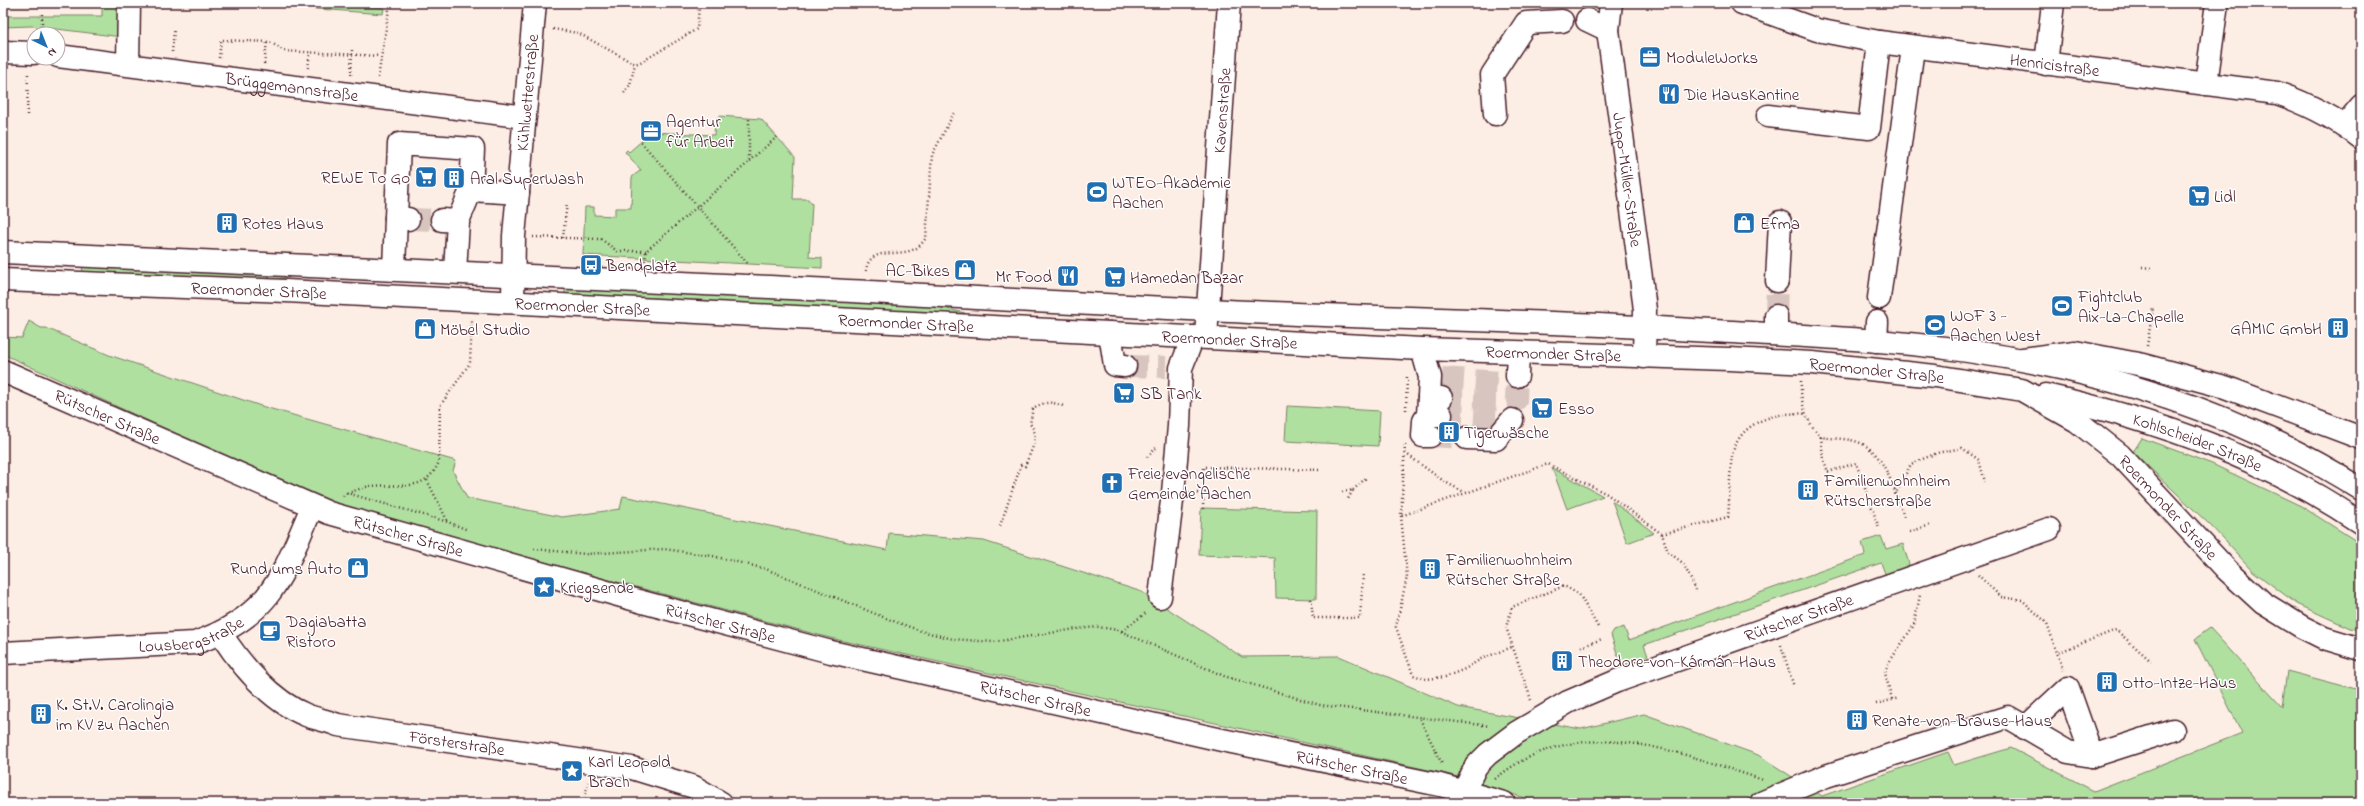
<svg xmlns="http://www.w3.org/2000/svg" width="2364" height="806" viewBox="0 0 2364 806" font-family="'Indie Flower',sans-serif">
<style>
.green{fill:#afe0a0;stroke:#7c8066}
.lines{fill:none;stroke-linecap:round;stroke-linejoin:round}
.minor-tunnel{stroke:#d8c5bf;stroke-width:22;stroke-dasharray:22 11;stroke-linecap:butt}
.minor-casing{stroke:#4a1f2b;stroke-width:25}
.major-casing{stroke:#4a1f2b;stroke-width:25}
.path{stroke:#4a1f2b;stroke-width:2.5;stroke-dasharray:1 3;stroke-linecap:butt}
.minor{stroke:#fff;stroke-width:22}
.major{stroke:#fff;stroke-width:22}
.path-bridge{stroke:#4a1f2b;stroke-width:2.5;stroke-dasharray:1 3;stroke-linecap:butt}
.labels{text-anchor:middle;stroke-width:3;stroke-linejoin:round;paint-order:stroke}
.poi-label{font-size:17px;fill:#4a1f2b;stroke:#fff;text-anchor:start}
.street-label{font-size:17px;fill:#4a1f2b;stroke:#fff}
</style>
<rect width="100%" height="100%" fill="#fceee4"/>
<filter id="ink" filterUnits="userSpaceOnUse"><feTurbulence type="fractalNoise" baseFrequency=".025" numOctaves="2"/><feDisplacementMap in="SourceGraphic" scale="8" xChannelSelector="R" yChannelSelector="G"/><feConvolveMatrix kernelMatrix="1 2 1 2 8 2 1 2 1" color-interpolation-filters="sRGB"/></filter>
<g filter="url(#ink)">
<path class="green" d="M102 3H123L122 37 32 26 3 27V16H102Z
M298 3H357V6L384 8 383 14 305 8Z
M719 116 761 119 795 157 793 199H808L812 204 809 257 822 258V268L583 255 585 207H594V215L615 216V208H631L632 177 641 170 625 152 627 150 629 152 652 132 714 135 715 120Z
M84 267H98L290 277 275 280 111 275 84 272 82 269Z
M565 287 934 306 965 313V315L565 295Z
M29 321 41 328H46L109 355 261 406 456 461 453 471 467 498 562 517 620 509 623 496 887 550 889 533 984 541 1142 592 1242 657 1339 656 1458 707 1581 729 1644 714 1758 755 1822 796 1948 752 1954 765 2011 748 2094 791 2242 733 2195 639 2210 628 2282 707 2287 671 2355 689 2361 703V803H1541L1451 775 830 638 598 577 311 496 3 354V337L22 338Z
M1287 406 1380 411 1378 446 1285 441Z
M2142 438 2212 464 2301 506 2361 544V630L2350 628 2297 604 2253 571 2211 526 2133 452Z
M1552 468 1603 496 1567 509Z
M1612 501 1654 533 1627 543Z
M1201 508 1317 511 1316 599 1276 598 1275 558 1199 555Z
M1881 536 1886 549 1903 544 1909 564 1907 569 1886 576 1881 563 1644 645 1649 659 1626 668 1621 665 1611 635 1614 630 1624 627 1629 640 1865 555 1862 542Z
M1429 797 1450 803H1428Z"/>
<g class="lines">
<path class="minor-tunnel" d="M408 219 442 220
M1776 316 1777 281
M1125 366 1166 367
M1442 378 1517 383
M1441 398 1516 400 1517 376
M1441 415 1506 419
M1430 436 1467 438"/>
<g class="minor-casing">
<g id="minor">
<path id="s1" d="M1611 3 1608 30 1643 293 1645 310 1644 357"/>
<path id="s2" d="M1742 3 1817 30 1879 42 2277 93C2308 104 2335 117 2361 138"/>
<path d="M1587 20 1608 30"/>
<path d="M3 52 34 53"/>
<path id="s3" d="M58 56 525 117"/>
<path d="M128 64 129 3"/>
<path d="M2046 64 2053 3"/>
<path d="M2206 84 2217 3"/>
<path d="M1495 114 1492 75 1526 23 1562 21"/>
<path d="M1768 116 1869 128 1879 42"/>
<path d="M2345 125 2361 106"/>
<path d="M396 218 399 144 473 149 471 190"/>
<path d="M442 220 458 221 455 272"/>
<path d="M458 221 471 190 518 193"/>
<path d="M394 269 396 218 408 219"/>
<path d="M1777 281 1780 222"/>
<path d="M1879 298 1913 48"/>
<path id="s4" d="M513 302 514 236 535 3"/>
<path d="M1110 333 1115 365 1125 366"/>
<path d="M1776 334V316"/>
<path id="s5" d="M1206 337 1229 3"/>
<path d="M1876 341 1877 322"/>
<path d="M1422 349 1430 377 1429 397 1441 398"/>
<path d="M2023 359 2075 352 2143 365 2225 387 2361 438"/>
<path id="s6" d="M3 371 329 513 646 603 831 652 1222 740 1440 785 1504 803"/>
<path d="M1517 376 1518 353"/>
<path d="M1429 397 1428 415H1441"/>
<path d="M1428 415 1424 421 1423 436H1430"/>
<path d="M1467 438 1496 439 1512 420"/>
<path d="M1160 597 1173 493 1179 426 1181 368 1193 337"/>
<path id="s7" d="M221 634C241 665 271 701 306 715 316 719 328 721 338 725L632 768 694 787 721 803"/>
<path id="s8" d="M3 653 195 643C272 616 282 576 312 507"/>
<path d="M2025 728 2068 688 2092 756"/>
<path id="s9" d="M1464 791 1476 766 1488 754 1516 733 1568 702 1617 681 2049 529"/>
<path d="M1761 803 1826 776 2008 717 2068 752 2092 756 2173 730"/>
</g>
</g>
<g class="major-casing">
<g id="major">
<path d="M3 252C259 265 514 274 770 287 938 295 1105 306 1273 313 1413 319 1553 321 1693 330 1784 335 1877 338 1968 351 2107 371 2242 414 2361 489"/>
<path id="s10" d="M3 280 286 291 1422 349 1729 359 1812 363 1935 376 2022 390 2077 421 2120 455 2227 570 2263 603 2302 627 2324 638 2361 649"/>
<path id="s11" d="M2045 395C2157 420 2265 458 2361 523"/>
</g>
</g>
<path class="path" d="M42 14V34
M553 29 578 33 635 64 643 61 697 29 699 7 703 3
M172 52 174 30
M219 58 221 40 270 42 284 51 380 56
M264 64 267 42
M308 68 310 53
M351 75 352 50
M378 78 390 3
M624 93 630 85 635 64
M27 115 28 73
M641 142 749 265
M749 161 777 137
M533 237 601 239 617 251H646
M563 238 567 203
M645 261 646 251 749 162V118
M2142 267 2151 268
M866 271C869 246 895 257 912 250 919 248 922 243 926 238L932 155 954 113
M2147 346 2153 308
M1801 381C1800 403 1806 422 1821 437 1832 439 1847 438 1858 442 1886 452 1895 494 1905 519
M1406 410 1407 375
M1821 437 1823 458 1828 472 1856 463 1879 528
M1405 445 1401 516 1548 464 1607 494 1662 534 1668 552 1683 563 1697 592
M1405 453 1445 482 1464 492
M1147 457 1156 448
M427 480 448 522
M1353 490 1367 477
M1342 492 1353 490 1348 499
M347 493C355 491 363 487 371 486 399 483 425 494 439 462L440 406 470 363 472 319
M1895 495 1911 464 1937 453 1962 448 1979 460 1985 482
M343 496 347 493 448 522 468 530
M1203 509 1204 467 1322 470
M1401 516 1407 577 1396 627 1413 675 1426 679 1445 677 1465 669 1481 659 1512 647
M1000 526 1021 465 1025 466C1030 452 1041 436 1030 424L1033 408C1044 402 1051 401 1063 406
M1910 532 1930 525
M1662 534 1728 517C1730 499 1729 469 1733 452 1741 421 1778 411 1806 414
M534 549 586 554 664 549 713 556 766 569 888 619 921 631 953 639 993 642 1076 629 1098 627 1118 630 1224 676 1320 705 1490 726
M1978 575 2001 597 2022 600 2047 623 2057 653
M1311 599 1313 618H1360L1363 575
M1122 631 1147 612
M1781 645 1794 687
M1581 647 1602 639
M2063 670 2057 653 2116 630 2151 661
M1892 699 1885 673 1888 664 1914 625 1920 595
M1531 700 1506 627 1512 607 1564 586 1579 594 1598 627
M1876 704 1899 698
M1420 719 1442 764
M1495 779C1578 711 1673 750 1763 780
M585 798 588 782"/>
<use href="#minor" class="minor"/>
<use href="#major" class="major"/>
<path class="path-bridge" d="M1173 493H1207"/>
</g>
</g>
<defs>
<g id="office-square" transform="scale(1.15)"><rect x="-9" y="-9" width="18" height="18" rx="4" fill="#1f6fb2" stroke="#fff"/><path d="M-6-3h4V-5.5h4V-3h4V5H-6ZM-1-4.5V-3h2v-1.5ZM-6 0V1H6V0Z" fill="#fff"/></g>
<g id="restaurant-square" transform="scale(1.15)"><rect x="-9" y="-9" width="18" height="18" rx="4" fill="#1f6fb2" stroke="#fff"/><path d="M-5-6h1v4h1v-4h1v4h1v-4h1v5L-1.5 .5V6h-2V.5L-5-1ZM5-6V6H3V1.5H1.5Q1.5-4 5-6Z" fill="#fff"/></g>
<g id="supermarket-square" transform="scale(1.15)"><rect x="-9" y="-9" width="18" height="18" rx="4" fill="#1f6fb2" stroke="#fff"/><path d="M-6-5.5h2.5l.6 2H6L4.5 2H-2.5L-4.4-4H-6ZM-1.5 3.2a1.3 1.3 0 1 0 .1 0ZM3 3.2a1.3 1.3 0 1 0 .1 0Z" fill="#fff"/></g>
<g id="building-square" transform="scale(1.15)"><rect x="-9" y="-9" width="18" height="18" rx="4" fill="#1f6fb2" stroke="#fff"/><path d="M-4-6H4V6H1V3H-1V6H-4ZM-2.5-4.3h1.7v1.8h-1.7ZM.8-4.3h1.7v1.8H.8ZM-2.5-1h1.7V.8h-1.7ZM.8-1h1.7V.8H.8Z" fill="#fff"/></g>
<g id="stadium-square" transform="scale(1.15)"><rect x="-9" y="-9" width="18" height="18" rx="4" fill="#1f6fb2" stroke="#fff"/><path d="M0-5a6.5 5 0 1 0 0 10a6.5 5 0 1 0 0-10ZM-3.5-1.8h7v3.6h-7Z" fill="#fff"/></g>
<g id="shop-square" transform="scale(1.15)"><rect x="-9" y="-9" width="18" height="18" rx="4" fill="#1f6fb2" stroke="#fff"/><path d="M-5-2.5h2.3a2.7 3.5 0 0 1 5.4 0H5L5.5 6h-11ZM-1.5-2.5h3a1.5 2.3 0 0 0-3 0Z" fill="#fff"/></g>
<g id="bus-square" transform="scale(1.15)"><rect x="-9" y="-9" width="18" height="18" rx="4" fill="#1f6fb2" stroke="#fff"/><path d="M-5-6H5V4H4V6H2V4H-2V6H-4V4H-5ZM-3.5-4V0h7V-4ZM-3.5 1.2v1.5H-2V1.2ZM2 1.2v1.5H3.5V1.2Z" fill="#fff"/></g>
<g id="church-square" transform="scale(1.15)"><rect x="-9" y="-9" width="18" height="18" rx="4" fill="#1f6fb2" stroke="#fff"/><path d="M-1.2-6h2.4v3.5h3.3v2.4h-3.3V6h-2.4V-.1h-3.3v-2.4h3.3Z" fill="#fff"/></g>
<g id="sight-square" transform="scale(1.15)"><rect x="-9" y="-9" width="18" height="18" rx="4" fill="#1f6fb2" stroke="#fff"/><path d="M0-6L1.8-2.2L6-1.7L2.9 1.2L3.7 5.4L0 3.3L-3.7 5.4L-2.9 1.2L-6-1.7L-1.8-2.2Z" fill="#fff"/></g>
<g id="cafe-square" transform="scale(1.15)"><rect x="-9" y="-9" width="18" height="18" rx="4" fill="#1f6fb2" stroke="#fff"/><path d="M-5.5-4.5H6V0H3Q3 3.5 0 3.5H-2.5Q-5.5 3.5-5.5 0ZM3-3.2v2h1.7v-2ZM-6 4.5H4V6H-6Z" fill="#fff"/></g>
</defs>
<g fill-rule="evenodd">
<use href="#office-square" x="1650" y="57"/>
<use href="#restaurant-square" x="1669" y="94"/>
<use href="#office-square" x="651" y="131"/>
<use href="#supermarket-square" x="426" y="177"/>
<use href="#building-square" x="454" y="178"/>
<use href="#stadium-square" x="1097" y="192"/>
<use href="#supermarket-square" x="2199" y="196"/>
<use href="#building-square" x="227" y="223"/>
<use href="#shop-square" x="1744" y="223"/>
<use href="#bus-square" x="591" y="265"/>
<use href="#shop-square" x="965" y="270"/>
<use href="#restaurant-square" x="1068" y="276"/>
<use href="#supermarket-square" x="1115" y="277"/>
<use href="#stadium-square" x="2062" y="306"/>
<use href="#stadium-square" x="1935" y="325"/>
<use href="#building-square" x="2338" y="328"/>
<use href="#shop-square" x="425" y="329"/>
<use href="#supermarket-square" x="1124" y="393"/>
<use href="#supermarket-square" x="1542" y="408"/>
<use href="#building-square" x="1449" y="432"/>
<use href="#church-square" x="1112" y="483"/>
<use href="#building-square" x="1808" y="490"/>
<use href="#shop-square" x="358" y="568"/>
<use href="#building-square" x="1430" y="569"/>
<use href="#sight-square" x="544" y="587"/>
<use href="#cafe-square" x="270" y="631"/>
<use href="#building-square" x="1562" y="661"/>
<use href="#building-square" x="2107" y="682"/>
<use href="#building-square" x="41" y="714"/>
<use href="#building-square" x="1857" y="720"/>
<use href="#sight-square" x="572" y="771"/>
</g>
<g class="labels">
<g class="poi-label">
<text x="1666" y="63">ModuleWorks</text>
<text x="1684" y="100">Die HausKantine</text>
<text x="666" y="127">Agentur<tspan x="666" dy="20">für Arbeit</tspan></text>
<text x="410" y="183" text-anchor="end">REWE To Go</text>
<text x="470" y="184">Aral SuperWash</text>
<text x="1112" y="188">WTEO-Akademie<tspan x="1112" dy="20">Aachen</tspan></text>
<text x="2214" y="202">Lidl</text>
<text x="242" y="229">Rotes Haus</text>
<text x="1760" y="229">Efma</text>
<text x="606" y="271">Bendplatz</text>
<text x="950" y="276" text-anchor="end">AC-Bikes</text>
<text x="1052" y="282" text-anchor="end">Mr Food</text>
<text x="1130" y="283">Hamedan Bazar</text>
<text x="2078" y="302">Fightclub<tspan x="2078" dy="20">Aix-La-Chapelle</tspan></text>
<text x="1950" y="321">WOF 3 -<tspan x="1950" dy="20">Aachen West</tspan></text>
<text x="2322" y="334" text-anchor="end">GAMIC GmbH</text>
<text x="440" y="335">Möbel Studio</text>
<text x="1140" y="399">SB Tank</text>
<text x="1558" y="414">Esso</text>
<text x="1464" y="438">Tigerwäsche</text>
<text x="1128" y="479">Freie evangelische<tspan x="1128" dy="20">Gemeinde Aachen</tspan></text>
<text x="1824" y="486">Familienwohnheim<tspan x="1824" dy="20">Rütscherstraße</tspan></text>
<text x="1446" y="565">Familienwohnheim<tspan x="1446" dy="20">Rütscher Straße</tspan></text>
<text x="342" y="574" text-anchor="end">Rund ums Auto</text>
<text x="560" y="593">Kriegsende</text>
<text x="286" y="627">Dagiabatta<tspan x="286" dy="20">Ristoro</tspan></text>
<text x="1578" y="667">Theodore-von-Kármán-Haus</text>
<text x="2122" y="688">Otto-Intze-Haus</text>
<text x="56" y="710">K. St.V. Carolingia<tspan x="56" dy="20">im KV zu Aachen</tspan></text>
<text x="1872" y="726">Renate-von-Brause-Haus</text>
<text x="588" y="767">Karl Leopold<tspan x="588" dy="20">Brach</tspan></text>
</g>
<g class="street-label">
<text dy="6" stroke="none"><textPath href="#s2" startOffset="320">Henricistraße</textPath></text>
<text dy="6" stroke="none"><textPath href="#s3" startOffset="236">Brüggemannstraße</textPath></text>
<text dy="6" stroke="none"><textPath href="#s4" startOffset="210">Kühlwetterstraße</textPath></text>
<text dy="6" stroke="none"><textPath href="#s5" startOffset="227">Kavenstraße</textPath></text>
<text dy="6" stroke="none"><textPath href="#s1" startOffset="178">Jupp-Müller-Straße</textPath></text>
<text dy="6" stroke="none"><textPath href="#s10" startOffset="256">Roermonder Straße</textPath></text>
<text dy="6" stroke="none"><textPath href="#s10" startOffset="580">Roermonder Straße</textPath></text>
<text dy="6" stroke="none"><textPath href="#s10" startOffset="904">Roermonder Straße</textPath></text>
<text dy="6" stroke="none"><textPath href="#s10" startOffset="1228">Roermonder Straße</textPath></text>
<text dy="6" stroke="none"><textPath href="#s10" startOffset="1552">Roermonder Straße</textPath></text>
<text dy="6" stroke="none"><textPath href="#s10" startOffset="1876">Roermonder Straße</textPath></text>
<text dy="6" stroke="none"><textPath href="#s6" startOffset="114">Rütscher Straße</textPath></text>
<text dy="6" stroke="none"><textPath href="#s11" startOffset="160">Kohlscheider Straße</textPath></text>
<text dy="6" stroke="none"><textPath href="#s10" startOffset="2212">Roermonder Straße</textPath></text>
<text dy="6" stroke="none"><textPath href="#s6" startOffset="438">Rütscher Straße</textPath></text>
<text dy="6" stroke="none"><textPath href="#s9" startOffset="386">Rütscher Straße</textPath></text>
<text dy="6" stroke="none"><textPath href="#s6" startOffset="762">Rütscher Straße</textPath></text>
<text dy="6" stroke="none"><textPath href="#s8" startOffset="190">Lousbergstraße</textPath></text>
<text dy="6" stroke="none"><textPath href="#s6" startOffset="1086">Rütscher Straße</textPath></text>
<text dy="6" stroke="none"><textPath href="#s7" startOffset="273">Försterstraße</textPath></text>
<text dy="6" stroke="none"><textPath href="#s6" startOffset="1410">Rütscher Straße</textPath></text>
</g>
</g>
<rect width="2364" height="806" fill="none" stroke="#fff" stroke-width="16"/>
<rect x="8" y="8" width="2348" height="790" fill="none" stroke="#4a1f2b" stroke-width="1.5" filter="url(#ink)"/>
<g transform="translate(46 46) rotate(137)"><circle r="19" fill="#ffffff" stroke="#b7a5aa"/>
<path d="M0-3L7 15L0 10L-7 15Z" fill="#1f6fb2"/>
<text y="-6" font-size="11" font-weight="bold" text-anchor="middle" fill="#4a1f2b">N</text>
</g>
</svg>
